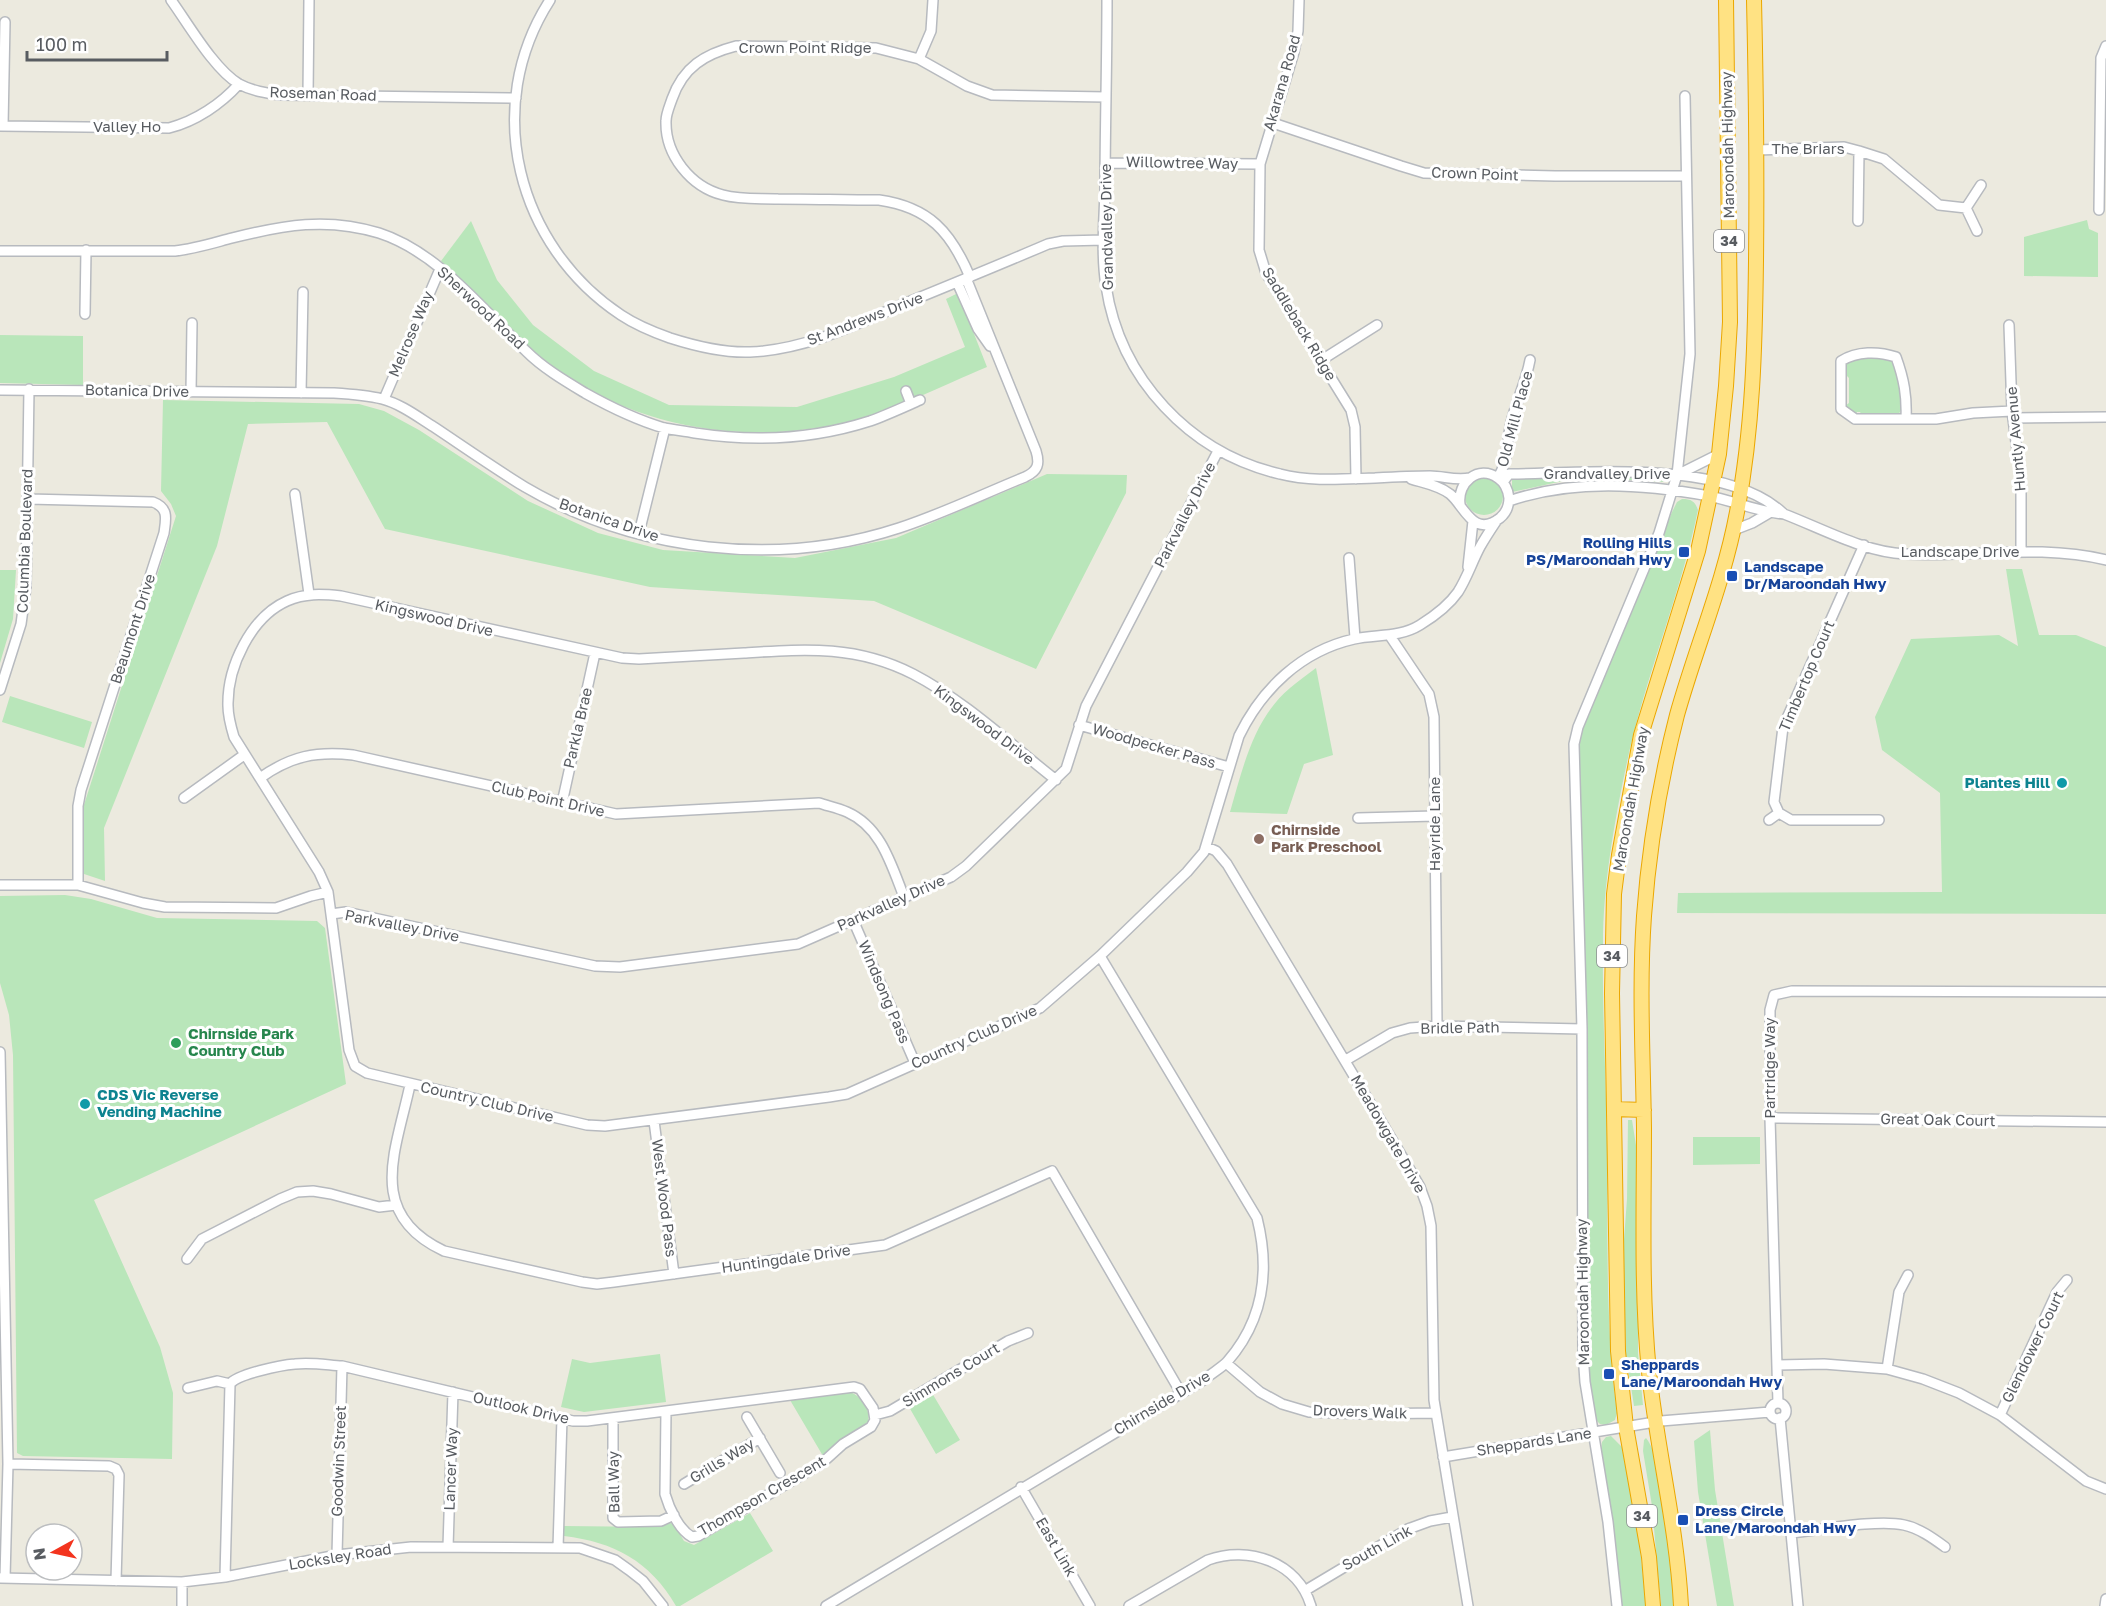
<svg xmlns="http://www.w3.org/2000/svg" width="2106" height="1606" viewBox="0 0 2106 1606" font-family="'Golos Text',sans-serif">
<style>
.green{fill:#b9e6ba}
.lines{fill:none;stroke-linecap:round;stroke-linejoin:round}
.minor-casing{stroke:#b7babf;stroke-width:12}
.highway-casing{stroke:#eba700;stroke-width:16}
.minor{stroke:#fff;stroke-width:9}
.highway{stroke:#ffe283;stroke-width:14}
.transit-dot{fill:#1a4fb4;stroke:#fff;stroke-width:2}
.culture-dot{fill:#0f9aa8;stroke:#fff;stroke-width:2}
.education-dot{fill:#8d6e63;stroke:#fff;stroke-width:2}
.leisure-dot{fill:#2e9e5b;stroke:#fff;stroke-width:2}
.labels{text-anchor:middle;stroke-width:6;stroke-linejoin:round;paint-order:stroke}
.shield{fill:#fff;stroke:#8a8d90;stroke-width:1.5}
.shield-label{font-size:14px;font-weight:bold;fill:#585c61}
.street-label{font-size:15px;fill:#585c61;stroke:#fff}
.transit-label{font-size:15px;font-weight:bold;fill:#164399;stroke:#fff;text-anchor:start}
.culture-label{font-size:15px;font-weight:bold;fill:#0d838f;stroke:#fff;text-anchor:end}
.education-label{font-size:15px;font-weight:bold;fill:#785e54;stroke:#fff;text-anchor:start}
.leisure-label{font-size:15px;font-weight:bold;fill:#27864d;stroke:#fff;text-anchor:start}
</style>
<rect width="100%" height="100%" fill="#eceadf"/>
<path class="green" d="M2087 220 2089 229 2098 233V277L2024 276V237Z
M471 221 497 280 533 325 594 371 669 405 797 407 894 377 965 347 946 299 958 293 987 367C943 385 890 413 843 423 751 444 648 430 568 377 521 346 482 299 441 261Z
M0 335 83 336V385L0 383Z
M1884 358 1892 361 1896 365 1903 407 1898 415 1892 417 1889 413H1863L1862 415 1860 412H1857L1854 417 1845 406 1849 403V378L1845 374 1846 364 1854 359Z
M163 400 359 404 384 411 419 430 528 501 598 533 663 550 795 558 896 538 1047 474 1127 475 1126 493 1036 669 874 601 650 587 385 529 327 422 248 424 217 546 104 828 105 881 84 874 83 808 176 516 171 504 161 491Z
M1584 476C1603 477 1650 472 1664 482L1635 480 1563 481 1512 492V478Z
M1465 496a19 19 0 1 1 38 0a19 19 0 1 1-38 0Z
M1682 499C1691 499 1695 501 1698 510 1680 597 1644 679 1626 767 1614 823 1603 887 1603 944 1602 1010 1606 1076 1607 1142 1608 1232 1605 1324 1617 1413L1615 1420 1606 1425 1600 1424 1595 1419 1588 1371 1587 1065 1578 754 1581 733 1672 512 1677 502Z
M2006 569H2022L2039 635H2076L2106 647V914L1677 913 1678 893 1942 892 1940 793 1882 750 1875 717 1911 639 1999 635 2018 646Z
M0 570H16L13 619 0 663Z
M1316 668 1333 755 1304 764 1287 814 1230 812C1243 768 1253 719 1290 688 1298 681 1307 675 1316 668Z
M10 696 92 722 84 748 2 722Z
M65 895 91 899 157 918 317 921 325 928 346 1084 94 1200 160 1347 173 1393 172 1459 23 1456 17 1453 13 1055 9 1015 0 983V896Z
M1628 1120H1632L1638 1158V1353L1643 1405 1634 1406 1626 1355 1624 1298 1623 1253 1627 1199Z
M1693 1137H1760V1164L1693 1165Z
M660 1354 666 1402 584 1412 561 1407 572 1359 590 1363Z
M850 1392C862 1396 871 1410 868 1422L839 1441 823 1456 790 1400Z
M932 1393 960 1440 936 1454 909 1407Z
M1710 1430 1715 1490 1734 1606H1717L1698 1492 1694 1441Z
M1611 1436 1622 1447 1640 1548 1646 1606H1622L1610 1504 1601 1449 1602 1442 1606 1437Z
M1646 1438C1667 1463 1672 1570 1676 1606H1661L1652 1506 1643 1451 1644 1440Z
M750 1513 773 1551 680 1606H676C650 1561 614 1542 564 1536V1526L657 1527 670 1523 674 1524 684 1541 694 1545Z"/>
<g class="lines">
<g class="minor-casing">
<path id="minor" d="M171 0C189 25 214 69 239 84 252 91 266 93 280 95L516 98
M550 0C481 107 517 246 621 315 636 325 653 332 670 338 695 346 724 353 750 352 804 350 853 326 901 305 950 285 999 265 1048 244L1063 241 1104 240
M1107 0C1107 64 1105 127 1105 191 1104 222 1101 255 1106 286 1120 379 1190 453 1280 474 1311 482 1343 479 1375 478 1393 477 1411 476 1430 476 1444 476 1455 481 1470 478
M1299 0 1298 31 1294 52 1260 164 1259 250 1266 273 1351 410 1355 427 1356 479
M919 59 931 31 933 0
M308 95 309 0
M1273 123 1401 166 1424 173 1555 176H1686
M0 126 169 128C196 121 221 104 239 84
M3 126 5 22
M1757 150 1844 147 1859 151 1884 159 1939 205 1966 208 1981 185
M1105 163 1260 164
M1966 208 1977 231
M2099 210 2101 58 2106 46
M1858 221 1859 151
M0 251H175C194 249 213 243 232 238 284 225 327 217 379 233 438 252 483 310 526 351 543 368 565 381 585 393 610 407 637 420 664 428 674 430 685 431 695 433 753 442 814 439 870 421 887 415 904 407 920 400
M970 277C951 232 929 207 879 200 845 200 812 199 778 199 760 198 741 200 723 195 691 187 665 155 666 121 666 114 670 105 672 99 683 67 705 54 736 46L876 48 919 59 967 86 992 95 1106 97
M957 282 978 329 990 346
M85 314 86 250
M2009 325 2012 411 2021 481V552
M1320 361 1377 325
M0 390 333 393C349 394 366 395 382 399 401 404 418 417 434 427 464 447 494 468 525 487 636 552 777 568 899 528 942 514 983 494 1025 477 1038 471 1040 464 1036 451L966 278
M906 391 911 404
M191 392 192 323
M301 393 303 292
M384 399 440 269
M2013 418 2106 417
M1906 419C1907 396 1904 379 1896 357 1878 351 1857 351 1841 361V409L1855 419H1936L1973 413 2012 411
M1677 475 1719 454
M1498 478C1509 459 1506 444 1511 423 1516 402 1526 382 1530 360
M1411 479C1424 483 1438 485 1450 494 1464 505 1473 539 1500 518 1506 513 1509 505 1509 498 1508 490 1504 482 1498 478 1478 464 1457 483 1460 504
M1503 482 1509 474H1512C1588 473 1726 459 1784 514
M295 494 309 594
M28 499 153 502C169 508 166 519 164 533L81 790 78 806V885
M1509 501C1573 479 1643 484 1709 496 1734 501 1758 512 1784 514 1823 529 1864 552 1905 554 1972 557 2041 544 2106 560
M1734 530 1752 523 1769 513
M639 533 665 428
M1864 545 1783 727 1774 802 1779 813 1791 820H1879
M1349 558 1355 638
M1468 567 1473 521
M1390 636 1429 694 1434 717 1437 1026
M0 690 21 624 26 587 29 389
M1079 725 1229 767
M260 778C291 756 316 751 353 755L616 814 819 803C828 806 838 808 847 812 881 827 891 864 904 897
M1056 780C1010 744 965 701 913 674 856 645 806 649 744 653 709 655 674 657 639 659L622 658 341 596C322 594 305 593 287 601 251 617 227 667 228 706 228 717 231 727 234 737L319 872 328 892 349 1050 355 1066 367 1073 587 1125 605 1126 829 1097 847 1094 1020 1017 1040 1008 1100 956 1187 872 1204 852 1239 736C1262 689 1301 651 1354 639 1376 634 1399 638 1420 625 1433 617 1449 605 1458 592 1467 578 1472 562 1480 547 1485 538 1491 529 1497 520
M184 798 244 755
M562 803 595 653
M1358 818 1435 816
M1769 820 1779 813
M1207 847 1216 851 1227 864 1409 1168 1420 1187 1427 1206 1431 1226 1434 1400 1468 1606
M0 885H78L143 903 165 907 276 908 311 896 328 892
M331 914 346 912 595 966 620 967 798 944 951 877 966 866 1066 769 1086 706 1218 451
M853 920 915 1063
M0 1052 8 1464 5 1578
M1346 1060 1392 1033 1410 1028 1437 1026 1582 1029
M410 1085C396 1151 365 1214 444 1251L582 1282 597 1284 614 1282 885 1245 1052 1171 1181 1393
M1770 1118 2106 1122
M654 1121 674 1274
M187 1259 202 1239 280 1199 297 1192 313 1191 331 1194 379 1207 396 1205
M1226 1363 1260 1392 1282 1404 1309 1412 1361 1414 1436 1413
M1778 1365 1824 1364 1887 1369 1923 1379 1959 1393 2000 1415 2086 1481 2106 1489
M1887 1369 1899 1292 1908 1275
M188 1388 217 1381 230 1384C237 1374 282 1365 295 1364 311 1362 327 1365 342 1366L573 1421H587L854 1387 860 1389 873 1408 875 1420 871 1427 843 1444 822 1463 698 1536 692 1537C679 1530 669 1508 665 1494L666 1411
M1778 1403 1770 1118V1010L1774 995 1792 991 2106 992
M1770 1411a8 8 0 1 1 16 0a8 8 0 1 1-16 0Z
M875 1415 890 1411 1008 1341 1028 1333
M2000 1415 2057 1292 2067 1280
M747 1417 780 1473
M613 1418V1518L618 1522 661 1521 674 1515
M1780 1418 1798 1606
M1443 1457 1661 1421 1770 1412
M8 1464 109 1466 116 1469 119 1475 116 1581
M684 1484 760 1438
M1021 1487 1090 1606
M1791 1533C1821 1530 1877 1519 1904 1525 1919 1528 1934 1539 1945 1547
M448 1547 453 1392
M558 1548 562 1418
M337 1555 342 1366
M225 1577 230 1384
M0 1578 182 1582 225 1577 337 1555 411 1547 580 1548 615 1560 629 1570 643 1581 663 1606
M182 1582V1606
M1306 1590 1408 1529 1430 1521 1452 1517
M826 1606 1205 1379C1212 1373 1221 1368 1227 1362 1264 1320 1270 1270 1257 1218L1100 956
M1129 1606 1208 1560C1248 1545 1298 1562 1311 1606
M1617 1606 1608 1522 1585 1382 1583 1353 1582 1029 1574 744 1578 727 1659 533 1677 475 1690 354 1685 96
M2105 1606 2106 1599"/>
</g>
<g class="highway-casing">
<path id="highway" d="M1614 1109 1644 1110
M1653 1606 1649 1557 1626 1427 1618 1351 1612 993 1614 894 1619 855 1641 735 1698 551 1719 454 1726 386 1730 322 1726 0
M1681 1606C1677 1527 1657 1450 1649 1372 1641 1291 1644 1209 1644 1128 1643 1057 1639 986 1644 916 1649 848 1660 781 1677 715 1696 647 1724 582 1737 512 1753 429 1755 345 1756 261 1757 174 1756 87 1754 0"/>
</g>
<use href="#minor" class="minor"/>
<use href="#highway" class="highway"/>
</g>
<g class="transit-dot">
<rect x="1678" y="546" width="12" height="12" rx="3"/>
<rect x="1726" y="570" width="12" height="12" rx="3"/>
<rect x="1603" y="1368" width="12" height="12" rx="3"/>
<rect x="1677" y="1514" width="12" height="12" rx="3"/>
</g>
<g class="culture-dot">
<circle cx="2062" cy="783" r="6"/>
<circle cx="85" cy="1104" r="6"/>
</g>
<circle class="education-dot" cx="1259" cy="839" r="6"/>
<circle class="leisure-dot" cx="176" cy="1043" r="6"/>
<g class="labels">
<g class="shield">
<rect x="1714" y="230" width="30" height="22" rx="4.5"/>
<rect x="1597" y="945" width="30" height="22" rx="4.5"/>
<rect x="1627" y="1505" width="30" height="22" rx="4.5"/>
</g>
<g class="shield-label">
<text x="1729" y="246">34</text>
<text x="1612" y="961">34</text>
<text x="1642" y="1521">34</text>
</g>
<g class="street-label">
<text x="805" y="53">Crown Point Ridge</text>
<text transform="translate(1282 83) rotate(-74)" y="5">Akarana Road</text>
<text transform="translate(323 94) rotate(2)" y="5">Roseman Road</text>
<text x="127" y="132">Valley Ho</text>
<text transform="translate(1728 145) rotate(-91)" y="5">Maroondah Highway</text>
<text x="1808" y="154">The Briars</text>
<text transform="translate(1182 163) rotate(1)" y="5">Willowtree Way</text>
<text transform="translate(1475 174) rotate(2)" y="5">Crown Point</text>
<text transform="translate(1107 227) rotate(-91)" y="5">Grandvalley Drive</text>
<text transform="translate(481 308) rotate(43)" y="5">Sherwood Road</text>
<text transform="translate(865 319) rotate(-21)" y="5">St Andrews Drive</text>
<text transform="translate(1299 324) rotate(59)" y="5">Saddleback Ridge</text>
<text transform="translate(411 334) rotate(-67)" y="5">Melrose Way</text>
<text transform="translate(137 391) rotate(1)" y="5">Botanica Drive</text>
<text transform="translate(1515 419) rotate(-75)" y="5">Old Mill Place</text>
<text transform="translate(2016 439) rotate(-95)" y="5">Huntly Avenue</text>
<text x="1607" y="479">Grandvalley Drive</text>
<text transform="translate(1185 515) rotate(-63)" y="5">Parkvalley Drive</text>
<text transform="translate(609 520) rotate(19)" y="5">Botanica Drive</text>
<text transform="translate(25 541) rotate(-88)" y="5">Columbia Boulevard</text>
<text x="1960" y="557">Landscape Drive</text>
<text transform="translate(434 618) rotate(13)" y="5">Kingswood Drive</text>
<text transform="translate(133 629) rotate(-72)" y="5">Beaumont Drive</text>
<text transform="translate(1807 676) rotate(-67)" y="5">Timbertop Court</text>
<text transform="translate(984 725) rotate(37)" y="5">Kingswood Drive</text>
<text transform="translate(578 728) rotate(-77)" y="5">Parkla Brae</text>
<text transform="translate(1154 746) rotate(16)" y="5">Woodpecker Pass</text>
<text transform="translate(548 799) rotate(13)" y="5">Club Point Drive</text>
<text transform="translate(1631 799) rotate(-80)" y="5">Maroondah Highway</text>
<text transform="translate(1435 824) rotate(-90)" y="5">Hayride Lane</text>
<text transform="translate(891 903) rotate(-24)" y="5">Parkvalley Drive</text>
<text transform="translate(402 926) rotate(11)" y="5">Parkvalley Drive</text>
<text transform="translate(884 992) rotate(67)" y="5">Windsong Pass</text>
<text transform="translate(1460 1028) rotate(-1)" y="5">Bridle Path</text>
<text transform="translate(974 1037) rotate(-24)" y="5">Country Club Drive</text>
<text transform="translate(1770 1068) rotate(-90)" y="5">Partridge Way</text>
<text transform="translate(487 1102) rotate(13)" y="5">Country Club Drive</text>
<text transform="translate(1938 1120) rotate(1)" y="5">Great Oak Court</text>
<text transform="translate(1388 1134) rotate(60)" y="5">Meadowgate Drive</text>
<text transform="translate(664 1198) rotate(83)" y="5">West Wood Pass</text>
<text transform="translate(786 1259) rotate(-8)" y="5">Huntingdale Drive</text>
<text transform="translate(1583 1292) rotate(-91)" y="5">Maroondah Highway</text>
<text transform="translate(2033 1347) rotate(-64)" y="5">Glendower Court</text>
<text transform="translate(951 1375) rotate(-31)" y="5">Simmons Court</text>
<text transform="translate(1162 1403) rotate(-31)" y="5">Chirnside Drive</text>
<text transform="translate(521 1408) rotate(13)" y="5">Outlook Drive</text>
<text transform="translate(1360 1412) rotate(2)" y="5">Drovers Walk</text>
<text transform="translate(1534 1442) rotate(-9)" y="5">Sheppards Lane</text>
<text transform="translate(339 1461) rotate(-88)" y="5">Goodwin Street</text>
<text transform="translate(722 1461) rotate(-31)" y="5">Grills Way</text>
<text transform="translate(451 1469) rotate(-88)" y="5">Lancer Way</text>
<text transform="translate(614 1482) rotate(-91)" y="5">Ball Way</text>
<text transform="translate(762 1496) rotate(-30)" y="5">Thompson Crescent</text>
<text transform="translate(1056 1547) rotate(60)" y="5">East Link</text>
<text transform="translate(1377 1548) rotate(-29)" y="5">South Link</text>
<text transform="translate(340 1557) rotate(-9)" y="5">Locksley Road</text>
</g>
<g class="transit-label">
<text x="1672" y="548" text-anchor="end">Rolling Hills<tspan x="1672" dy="17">PS/Maroondah Hwy</tspan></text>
<text x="1744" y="572">Landscape<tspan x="1744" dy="17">Dr/Maroondah Hwy</tspan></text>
<text x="1621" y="1370">Sheppards<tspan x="1621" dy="17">Lane/Maroondah Hwy</tspan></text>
<text x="1695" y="1516">Dress Circle<tspan x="1695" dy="17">Lane/Maroondah Hwy</tspan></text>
</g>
<g class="culture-label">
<text x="2050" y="788">Plantes Hill</text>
<text x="97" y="1100" text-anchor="start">CDS Vic Reverse<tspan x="97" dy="17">Vending Machine</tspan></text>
</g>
<g class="education-label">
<text x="1271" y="835">Chirnside<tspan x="1271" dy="17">Park Preschool</tspan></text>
</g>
<g class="leisure-label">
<text x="188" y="1039">Chirnside Park<tspan x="188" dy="17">Country Club</tspan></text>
</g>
</g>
<g transform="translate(54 1552) rotate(262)"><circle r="28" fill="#ffffff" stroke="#bcbec0" stroke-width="1.5"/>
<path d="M0-4.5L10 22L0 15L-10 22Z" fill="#f3341e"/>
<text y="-9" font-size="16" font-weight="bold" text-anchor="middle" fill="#585c61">N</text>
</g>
<path d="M27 51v9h140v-9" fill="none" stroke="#585c61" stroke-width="3"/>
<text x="36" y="51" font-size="18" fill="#585c61" stroke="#ffffff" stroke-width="4.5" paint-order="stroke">100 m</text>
</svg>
